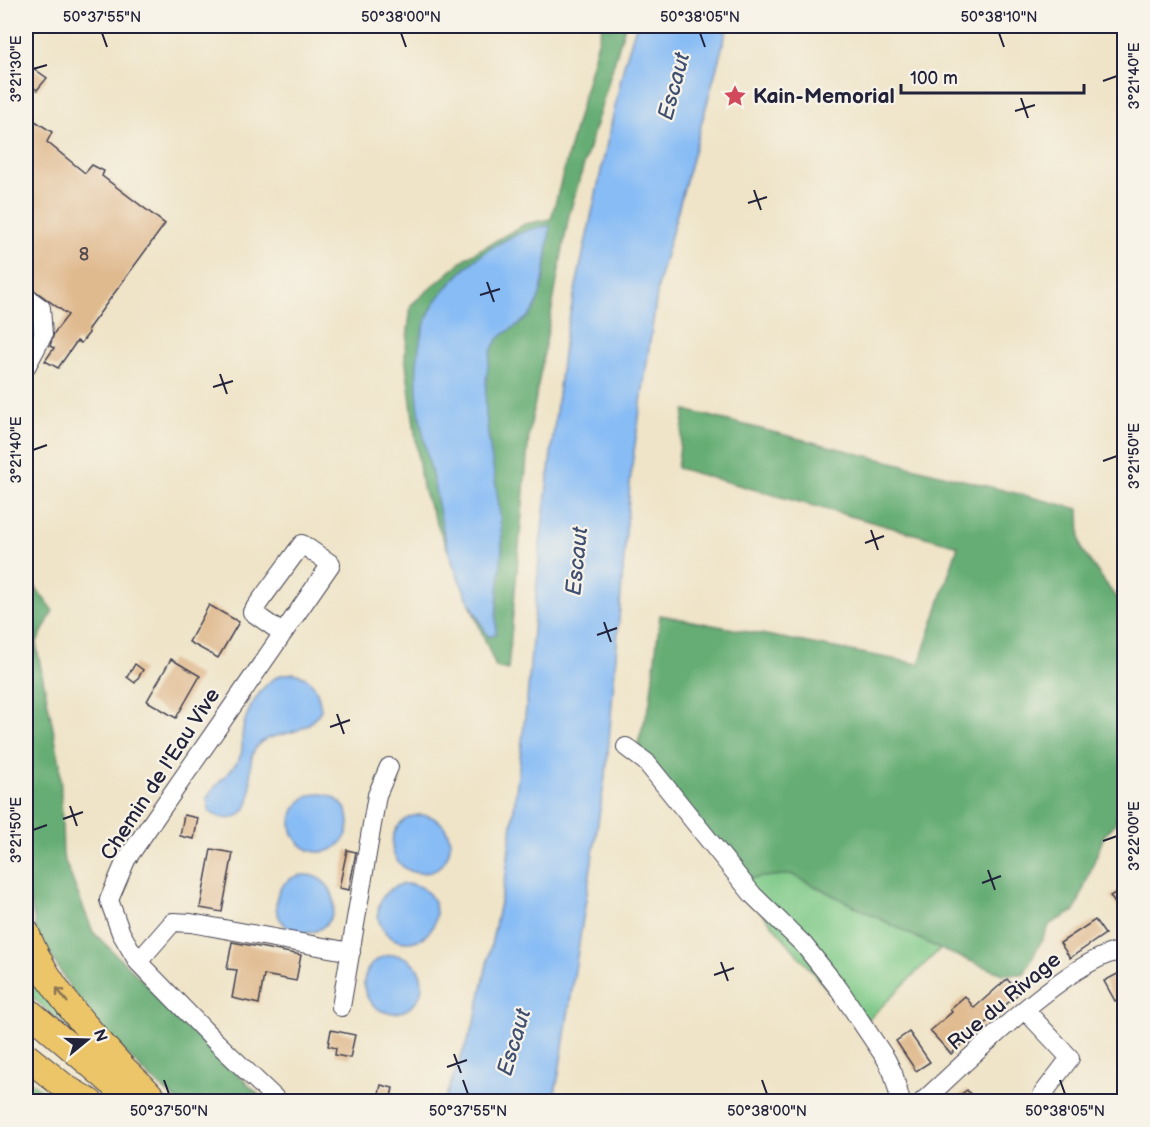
<svg xmlns="http://www.w3.org/2000/svg" width="1150" height="1127" viewBox="0 0 1150 1127" font-family="'Balsamiq Sans',sans-serif">
<style>
.green{fill:#7ec987;stroke:#507661;stroke-width:1.5}
.forest{fill:#66ad74;stroke:#446858;stroke-width:1.5}
.water{fill:#87bcf5;stroke:#546f98;stroke-width:1.5}
.building{fill:#e0ba8f}
.lines{fill:none;stroke-linecap:round;stroke-linejoin:round}
.minor-casing{stroke:#413f50;stroke-width:20}
.highway-casing{stroke:#413f50;stroke-width:28}
.minor{stroke:#fff;stroke-width:18}
.highway{stroke:#edc569;stroke-width:26}
.oneway{stroke:#887452}
.ticks{fill:none;stroke:#22223b;stroke-width:2}
.labels{text-anchor:middle;stroke-width:4.5;stroke-linejoin:round;paint-order:stroke}
.number-label{font-size:18px;fill:#524850}
.poi-label{font-size:21px;font-weight:bold;fill:#22223b;stroke:#f7f3e8;text-anchor:start}
.street-label{font-size:21px;fill:#22223b;stroke:#f7f3e8}
.water-label{font-size:22px;font-style:italic;fill:#405073;stroke:#f7f3e8}
.neatline{fill:none;stroke:#22223b;stroke-width:2}
.ticks-label{font-size:15px;text-anchor:middle;fill:#22223b}
</style>
<rect width="100%" height="100%" fill="#f7f3e8"/>
<filter id="ink" filterUnits="userSpaceOnUse"><feTurbulence type="fractalNoise" baseFrequency=".0167" numOctaves="2"/><feDisplacementMap in="SourceGraphic" scale="12" xChannelSelector="R" yChannelSelector="G"/><feConvolveMatrix kernelMatrix="1 2 1 2 8 2 1 2 1" color-interpolation-filters="sRGB"/></filter>
<filter id="wash" filterUnits="userSpaceOnUse"><feTurbulence type="fractalNoise" baseFrequency=".008" numOctaves="4" result="noise"/><feDisplacementMap in="SourceGraphic" scale="24" xChannelSelector="R" yChannelSelector="G"/><feGaussianBlur stdDeviation="1.35" result="paint"/><feColorMatrix in="noise" values="0 0 0 0 0 0 0 0 0 0 0 0 0 0 0 0 0 1.4 0 .05"/><feComposite in="paint" operator="in"/></filter>
<g filter="url(#wash)">
<rect width="100%" height="100%" fill="#efe4c8"/>
<path class="green" d="M791 874 940 949 869 1019 847 1012 738 885 746 879Z
M26 951 80 1038 26 992Z
M26 1078 55 1101H26Z"/>
<path class="forest" d="M602 26H625L569 215 529 435 508 670 496 667 422 487 405 356 411 305 467 257 525 224 551 219Z
M685 410 1079 509 1080 540 1082 550 1124 609V802L1114 825 1104 836 1075 911 1050 924 1024 974H1003L940 949 791 874 746 879 644 759 638 743 650 702 660 615 919 664 958 546 677 468Z
M26 574 53 611 36 644 60 763 63 856 93 932 265 1101H178L149 1077 100 1026 74 994 37 932 26 883Z"/>
<path class="water" d="M636 26H728L659 280 631 472 607 765 558 1079 553 1101H444L475 1021 506 874 527 700 541 537 565 337 624 65Z
M550 226C547 249 545 293 533 311 522 328 497 330 491 352 474 417 502 482 502 547 502 562 499 578 498 593 496 607 496 620 496 634L489 637C474 611 459 584 450 555 443 533 439 510 435 488 423 435 407 380 424 326 433 299 449 284 469 265 489 247 524 227 550 226Z
M293 673C313 676 319 692 321 710 300 744 268 727 255 749 243 769 262 806 235 817 226 821 217 817 209 811L207 798C216 782 233 772 240 757 244 749 241 739 243 729 246 711 262 683 279 676 283 674 289 674 293 673Z
M291 823a29 29 0 1 1 58 0a29 29 0 1 1-58 0Z
M392 844a29 29 0 1 1 58 0a29 29 0 1 1-58 0Z
M276 904a29 29 0 1 1 58 0a29 29 0 1 1-58 0Z
M378 913a29 29 0 1 1 58 0a29 29 0 1 1-58 0Z
M364 984a29 29 0 1 1 58 0a29 29 0 1 1-58 0Z"/>
<g id="blocks">
<path class="building" d="M26 63 47 78 37 90 26 82Z
M26 115 52 132 47 142 85 173 92 165 104 171 102 176 165 224 88 329 89 333 81 343 77 341 58 368 45 361 54 348 50 346 54 333 68 315 26 284Z
M209 605 239 622 218 658 189 642Z
M171 659 200 676 176 718 147 701Z
M135 664 143 670 135 683 127 677Z
M184 815 198 818 194 839 180 836Z
M211 849 233 853 222 912 200 908Z
M347 850 356 852 349 890 339 888Z
M1125 887V918L1110 896Z
M1095 920 1105 934 1070 958 1060 943Z
M232 942 301 955 296 981 264 975 259 1004 232 998 237 970 227 969Z
M1125 970V995L1115 1001 1104 981Z
M1007 979 1019 993 951 1054 930 1031 952 1012 950 1009 965 996 974 1008Z
M331 1030 355 1035 350 1058 335 1055 336 1048 328 1046Z
M909 1032 930 1062 916 1071 896 1041Z
M381 1085 393 1088 390 1101 378 1098Z
M967 1090 976 1101H952Z"/>
</g>
</g>
<g filter="url(#ink)">
<use href="#blocks" fill-opacity="0" stroke="#413f50" stroke-width="1.5"/>
<g class="lines">
<g class="minor-casing">
<path id="minor" d="M26 297 41 308 43 335 26 367
M626 747 646 762 753 895 804 945 839 989 886 1059 893 1073 901 1102
M138 962 173 922 191 923 351 952
M341 1007 377 795 389 767
M1025 1010 1070 1058 1042 1095 1050 1102
M279 1102 213 1039 138 962 121 933 109 900 126 860 331 564 302 544 252 612 282 633
M922 1102C961 1067 1077 951 1124 951"/>
</g>
<g class="highway-casing">
<path id="highway" d="M26 932C45 984 86 1027 123 1068 134 1079 147 1089 156 1102
M26 1009 134 1102
M26 1056 66 1088 90 1102"/>
</g>
<use href="#minor" class="minor"/>
<use href="#highway" class="highway"/>
</g>
<defs><path id="oneway-shaft" d="M-6 0H5M1.5-3L5.5 0L1.5 3" fill="none" stroke-width="1.6" stroke-linecap="round" stroke-linejoin="round" transform="scale(1.5)"/></defs>
<use class="oneway" href="#oneway-shaft" transform="translate(62 995) rotate(-127)"/>
</g>
<path class="ticks" d="M102 33 107 47M401 33 406 47M700 33 705 47M999 33 1004 47M33 69 47 65M1103 81 1117 76M1021 98 1028 118M1015 111 1035 105M754 190 761 210M748 203 767 197M487 282 494 302M480 295 500 289M220 374 227 394M213 387 233 381M33 450 47 445M1103 461 1117 456M871 530 878 550M865 543 884 536M604 622 611 642M597 635 617 628M337 714 344 734M330 727 350 720M70 806 77 826M63 819 83 812M33 830 47 825M1103 841 1117 836M988 870 995 890M982 883 1001 876M721 962 728 981M714 975 734 968M454 1054 461 1073M447 1067 467 1060M164 1080 169 1094M463 1080 468 1094M762 1080 767 1094M1060 1080 1065 1094"/>
<defs>
<g id="sight-bare" transform="scale(1.8)"><path d="M0-6L1.8-2.2L6-1.7L2.9 1.2L3.7 5.4L0 3.3L-3.7 5.4L-2.9 1.2L-6-1.7L-1.8-2.2Z" fill="#d1495b" stroke="#f7f3e8" stroke-width="2.5" paint-order="stroke"/></g>
</defs>
<g fill-rule="evenodd">
<use href="#sight-bare" x="735" y="96"/>
</g>
<g class="labels">
<g class="number-label">
<text x="84" y="260">8</text>
</g>
<g class="poi-label">
<text x="753" y="103">Kain-Memorial</text>
</g>
<g class="street-label">
<text transform="translate(160 774) rotate(-57)" y="7">Chemin de l'Eau Vive</text>
<text transform="translate(1004 1001) rotate(-40)" y="7">Rue du Rivage</text>
</g>
<g class="water-label">
<text transform="translate(673 86) rotate(-75)" y="8">Escaut</text>
<text transform="translate(576 561) rotate(-84)" y="8">Escaut</text>
<text transform="translate(513 1042) rotate(-73)" y="8">Escaut</text>
</g>
</g>
<rect width="1150" height="1127" fill="none" stroke="#f7f3e8" stroke-width="66"/>
<g transform="translate(87 1040) rotate(71)" stroke="#f7f3e8" stroke-width="4.5" paint-order="stroke">
<path d="M0-4.5L10 22L0 15L-10 22Z" fill="#22223b"/>
<text y="-9" font-size="16" font-weight="bold" text-anchor="middle" fill="#22223b">N</text>
</g>
<path d="M901 84v9h183v-9" fill="none" stroke="#22223b" stroke-width="3"/>
<text x="910" y="84" font-size="18" fill="#22223b" stroke="#f7f3e8" stroke-width="4.5" paint-order="stroke">100 m</text>
<rect x="33" y="33" width="1084" height="1061" class="neatline"/>
<g class="ticks-label">
<text x="102" y="22">50°37'55"N</text>
<text x="401" y="22">50°38'00"N</text>
<text x="700" y="22">50°38'05"N</text>
<text x="999" y="22">50°38'10"N</text>
<text transform="translate(16 69) rotate(-90)" y="5">3°21'30"E</text>
<text transform="translate(1134 76) rotate(-90)" y="5">3°21'40"E</text>
<text transform="translate(16 450) rotate(-90)" y="5">3°21'40"E</text>
<text transform="translate(1134 456) rotate(-90)" y="5">3°21'50"E</text>
<text transform="translate(16 830) rotate(-90)" y="5">3°21'50"E</text>
<text transform="translate(1134 836) rotate(-90)" y="5">3°22'00"E</text>
<text x="169" y="1116">50°37'50"N</text>
<text x="468" y="1116">50°37'55"N</text>
<text x="767" y="1116">50°38'00"N</text>
<text x="1065" y="1116">50°38'05"N</text>
</g>
</svg>
